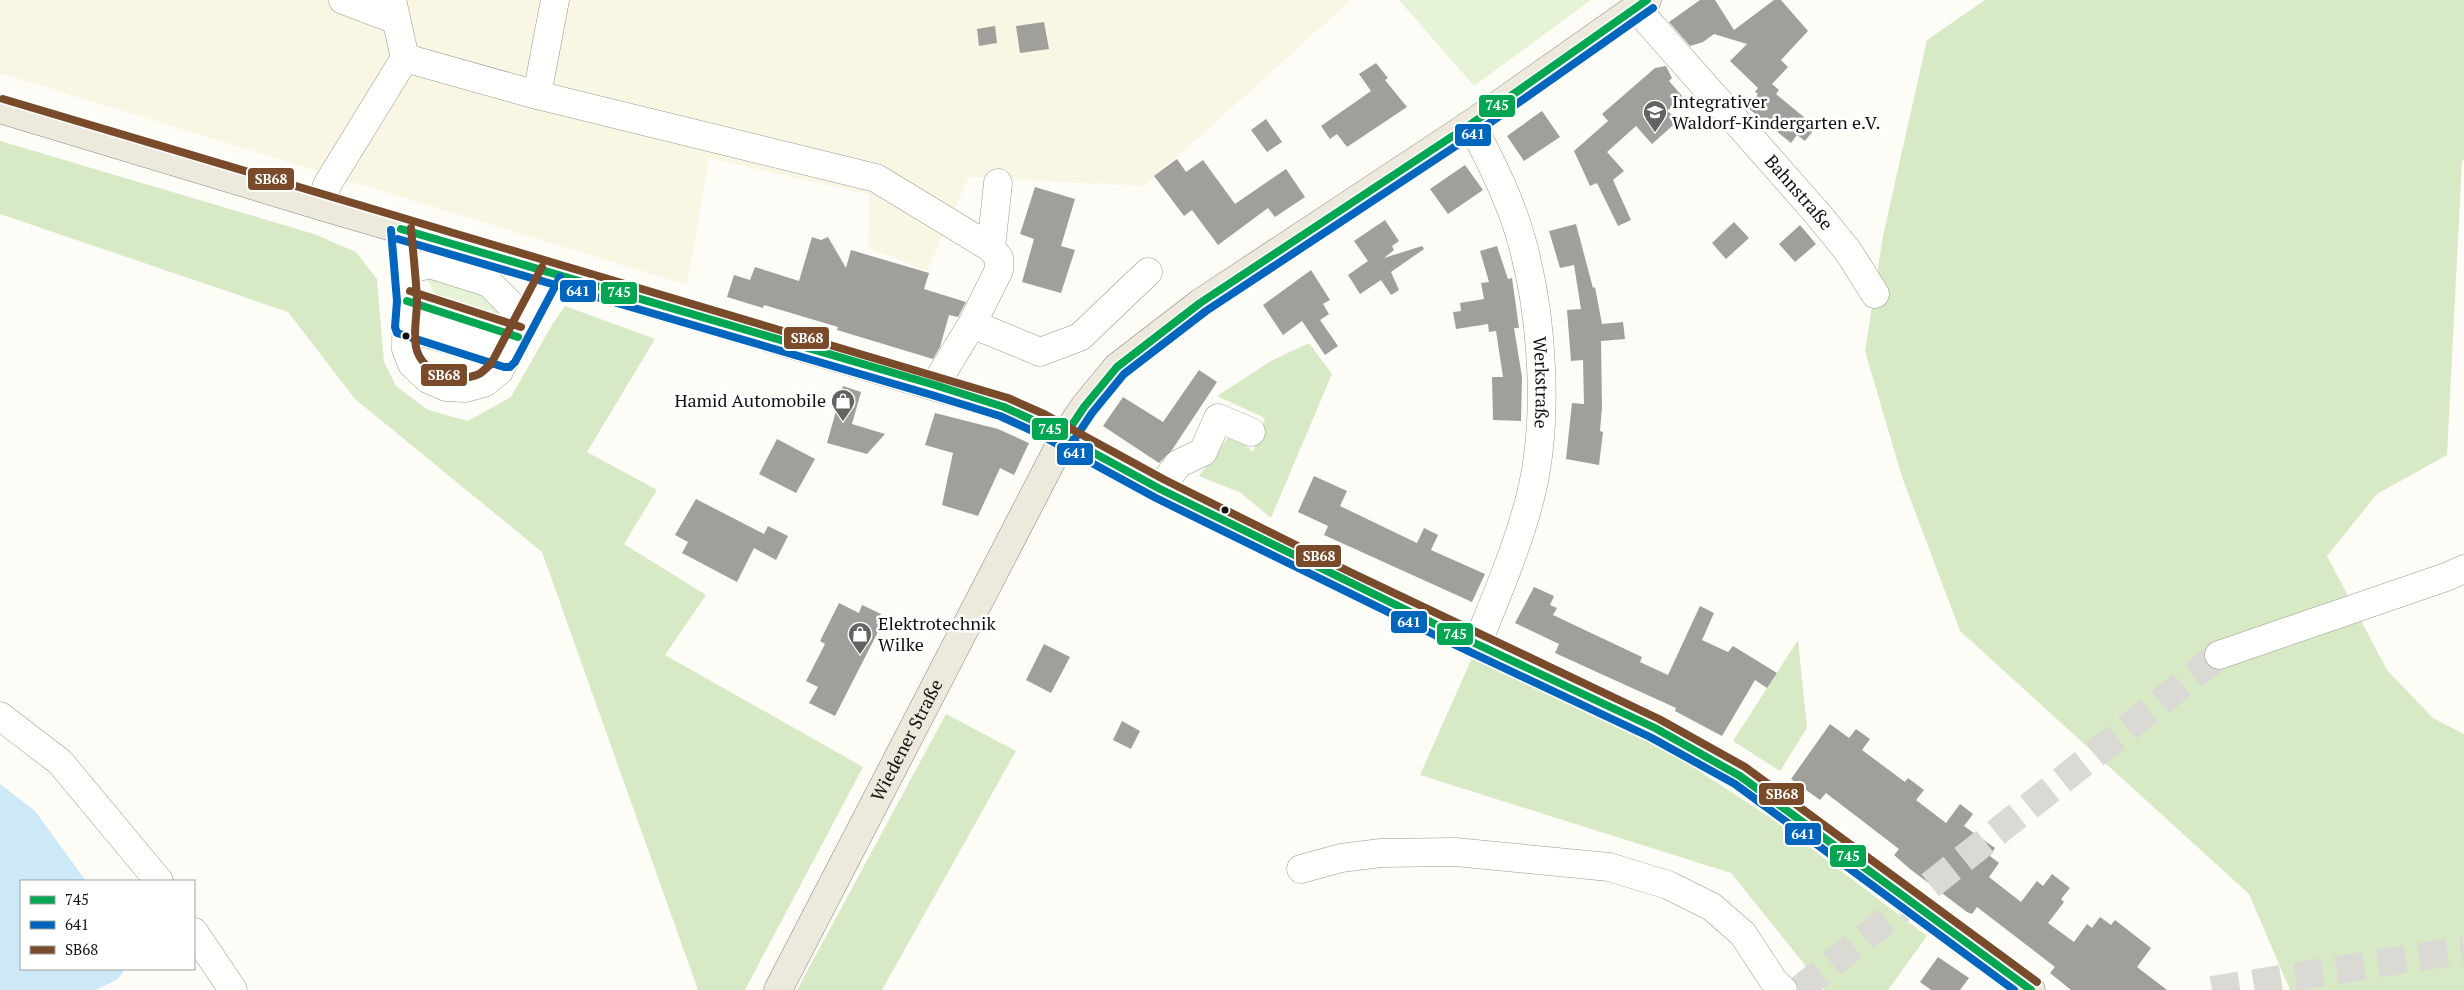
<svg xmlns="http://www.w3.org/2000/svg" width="2464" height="990" viewBox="0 0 2464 990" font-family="'PT Serif',serif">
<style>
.farmland{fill:#f9f7e4}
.green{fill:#e7f3d7}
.forest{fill:#d8eac5}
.water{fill:#cde8f7}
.building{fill:#a19f9c}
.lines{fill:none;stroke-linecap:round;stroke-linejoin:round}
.minor-tunnel{stroke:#dad9d4;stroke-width:28;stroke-dasharray:28 14;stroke-linecap:butt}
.minor-casing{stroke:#979795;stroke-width:29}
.major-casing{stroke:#858482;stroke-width:29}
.minor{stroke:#fffffe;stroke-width:28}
.major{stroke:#ede9dc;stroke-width:28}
.bus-1-casing{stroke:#fff;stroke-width:11}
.bus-2-casing{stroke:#fff;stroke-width:11}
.bus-3-casing{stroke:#fff;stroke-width:11}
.bus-1{stroke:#00a651;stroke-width:8}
.bus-2{stroke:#0065bd;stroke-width:8}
.bus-3{stroke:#7a4b2a;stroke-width:8}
.bus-dot{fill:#111;stroke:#fff;stroke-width:2}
.labels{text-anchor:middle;stroke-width:5;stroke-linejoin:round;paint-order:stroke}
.poi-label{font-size:18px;fill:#111;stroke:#fff;text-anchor:start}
.street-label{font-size:18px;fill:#111;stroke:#fff}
.line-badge{stroke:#fff;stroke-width:2}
.badge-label{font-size:14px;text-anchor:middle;font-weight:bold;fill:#fff}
</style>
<rect width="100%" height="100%" fill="#fdfcf7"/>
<path class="farmland" d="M0 0H1351L1145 186 969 177 927 271 868 248 870 195 709 158 687 285 0 73Z"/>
<path class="green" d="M1399 0H1591L1474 86Z
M428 275 477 286 504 314 498 316 436 296 427 280Z"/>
<path class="forest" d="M1985 0H2464V160L2462 161 2447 455 2377 494 2327 556 2387 670 2433 718 2464 734V990H2290L2249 894 1960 631 1902 477 1865 351 1883 236 1927 40Z
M0 141 314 234 356 252 377 279 384 362 396 386 428 410 468 421 511 397 552 325 565 306 655 339 587 452 657 490 624 544 706 595 665 655 863 767 745 990H698L542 552 355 399 288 312 0 214Z
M1309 343 1332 374 1271 518 1241 493 1199 476 1231 433 1253 452 1265 418 1217 396 1271 361Z
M1798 640 1807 728 1780 771 1733 741Z
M1472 658 1647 737 1771 818 1927 936 1888 990H1825L1731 873 1420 775Z
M946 714 1016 751 882 990H797Z"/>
<path class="water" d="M0 784 35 811 86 881H21V969H125L118 979 96 990H0Z"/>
<path class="building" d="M1700 0H1715L1734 30 1774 0H1781L1808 31 1781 60 1788 67 1772 84 1779 90 1776 94 1816 127 1805 141 1797 135 1791 143 1748 108 1758 94 1755 92 1758 88 1730 61 1747 44 1714 34 1703 42 1690 46 1669 22Z
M1044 22 1049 49 1020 53 1016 26Z
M995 26 997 43 979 46 977 29Z
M1376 63 1388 78 1385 80 1407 107 1347 147 1337 134 1330 139 1321 126 1371 91 1359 74Z
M1666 66 1672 78 1669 81 1683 97 1667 111 1679 120 1652 144 1636 126 1607 152 1624 171 1613 180 1631 220 1618 226 1597 183 1590 186 1574 151 1608 121 1602 114 1655 68Z
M1542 111 1560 137 1524 161 1507 136Z
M1266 119 1282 142 1267 152 1251 130Z
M1177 159 1186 172 1203 160 1235 204 1286 169 1305 197 1275 217 1268 208 1218 245 1192 210 1184 216 1154 176Z
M1465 165 1483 190 1448 214 1430 189Z
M1035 187 1075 199 1061 246 1075 250 1061 293 1022 282 1034 239 1020 234Z
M1385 220 1399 241 1392 246 1394 250 1384 258 1422 246 1424 249 1391 272 1399 290 1391 295 1381 280 1360 294 1348 275 1368 261 1354 241Z
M1734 222 1749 238 1726 259 1712 243Z
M1576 224 1593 288 1595 287 1602 324 1623 322 1625 339 1601 341 1602 407 1600 431 1603 432 1599 465 1566 459 1572 403 1584 404 1583 360 1571 361 1567 310 1581 309 1574 265 1560 268 1549 231Z
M1800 225 1816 244 1795 262 1779 244Z
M812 237 821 240 828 237 846 268 851 250 929 273 924 289 966 302 958 317 949 315 940 347 933 359 837 330 838 327 764 305 763 308 727 297 734 275 750 280 755 267 799 281Z
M1497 246 1508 279 1512 278 1519 328H1514L1522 377 1521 421 1493 420 1492 377H1503L1496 331 1489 332 1488 324 1456 329 1453 312 1461 311 1460 303 1484 299 1481 283 1489 282 1480 251Z
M1311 270 1330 300 1323 304 1329 314 1320 320 1338 346 1325 355 1302 321 1283 335 1263 305Z
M1199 370 1217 382 1172 450 1159 463 1103 426 1123 397 1163 422Z
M843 386 861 392 852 424 885 434 867 454 827 443Z
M935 413 998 429 1029 443 1014 475 1000 468 978 516 942 505 953 453 925 445Z
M777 439 815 459 796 493 759 474Z
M1314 476 1347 491 1340 506 1417 543 1424 528 1438 535 1431 550 1485 574 1472 602 1324 535 1328 526 1298 512Z
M696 499 764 534 768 526 788 536 776 560 754 548 737 582 682 553 688 542 675 535Z
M1534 587 1554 596 1550 605 1557 608 1553 615 1642 657 1640 662 1668 675 1700 606 1714 613 1702 640 1728 652 1733 646 1777 673 1767 688 1755 680 1722 736 1675 711 1676 708 1555 653 1559 644 1515 623Z
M839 603 859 613 862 605 881 614 876 623 881 626 835 716 809 703 818 687 806 681 825 644 820 641Z
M1044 644 1070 657 1051 693 1026 680Z
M1122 721 1140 731 1131 749 1113 740Z
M1830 724 1849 738 1856 729 1870 739 1862 750 1905 782 1908 778 1924 790 1916 800 1946 823 1960 804 1973 814 1964 826 1995 848 1990 856 1999 863 1989 877 2021 902 2037 881 2043 886 2052 874 2070 888 2061 899 2064 902 2048 923 2074 942 2087 924 2092 928 2100 917 2111 925 2115 920 2151 948 2137 967 2167 990H2071L2050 973 2055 967 1977 907 1972 914 1967 912 1910 869 1894 855 1899 849 1826 793 1820 800 1791 779Z
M1938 957 1969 978 1960 990H1931L1920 982Z"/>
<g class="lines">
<path class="minor-tunnel" d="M1799 990 2219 655
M2212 990 2464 950"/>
<g class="minor-casing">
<g id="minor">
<path d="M343 0 396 20"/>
<path d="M392 0 405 58"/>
<path id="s1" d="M1636 8 1816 212 1848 251 1875 294"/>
<path d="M537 95 555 0"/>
<path id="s2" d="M1471 124C1491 161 1511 201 1522 242 1543 318 1550 425 1529 502 1516 551 1496 597 1477 644"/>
<path d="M321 206 327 185 405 58 537 95 876 178 991 248 999 258V270L972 324 935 385"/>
<path d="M401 229 407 301 406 349 412 364 428 379 446 387 465 388 484 383 499 371 551 272"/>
<path d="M991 248 998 183"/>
<path d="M405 271 429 264 489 283 512 306 518 337"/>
<path d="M407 301 518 337"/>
<path d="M972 324 1040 352 1080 337 1148 272"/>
<path d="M405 327 507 357"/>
<path d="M1160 489 1178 464 1203 452 1218 418 1251 432"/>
<path d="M2219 655 2446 577 2464 569"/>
<path d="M0 716 60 762 159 881"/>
<path d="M1301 869 1341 858 1381 853 1455 852 1609 867 1668 885 1712 907 1743 934 1773 980 1783 990"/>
<path d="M194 932 233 990"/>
</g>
</g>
<g class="major-casing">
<g id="major">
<path d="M0 109 321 206 1004 407 1039 423 1160 489 1346 581 1655 728 1740 776 2031 990"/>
<path id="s3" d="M778 990 1064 437 1084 407 1117 367 1200 303 1471 124 1647 0"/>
</g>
</g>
<use href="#minor" class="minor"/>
<use href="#major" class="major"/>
<g class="bus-1-casing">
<path id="bus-1" d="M401 229 935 385 1004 407 1039 423 1160 489 1451 632 1655 728 1740 776 2031 990
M407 301 518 337
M1064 437 1084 407 1117 367 1200 303 1471 124 1647 0"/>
</g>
<g class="bus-2-casing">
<path id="bus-2" d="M391 230 397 301 395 327 397 333 504 367H510L515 362 560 277
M398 239 932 395 1000 416 1035 432 1156 498 1447 641 1650 737 1735 784 2014 990
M1072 443 1092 413 1124 374 1206 311 1477 132 1653 8"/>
</g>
<g class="bus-3-casing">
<path id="bus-3" d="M3 99 1008 398 1044 414 1165 480 1350 572 1659 719 1745 767 2037 982
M411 228C413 252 416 277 417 301 417 316 413 333 416 347 421 373 457 384 479 374 483 372 487 367 491 364L542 267
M410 291 521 327"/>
</g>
<use href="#bus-1" class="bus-1"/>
<use href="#bus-2" class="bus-2"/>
<use href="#bus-3" class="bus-3"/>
</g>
<defs>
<g id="school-pin" transform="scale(1.25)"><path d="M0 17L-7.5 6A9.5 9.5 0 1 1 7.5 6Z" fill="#646362" stroke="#fff"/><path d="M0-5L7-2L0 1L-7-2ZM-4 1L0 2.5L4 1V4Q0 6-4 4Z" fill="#fff"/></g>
<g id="shop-pin" transform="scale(1.25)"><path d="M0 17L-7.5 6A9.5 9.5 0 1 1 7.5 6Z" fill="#646362" stroke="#fff"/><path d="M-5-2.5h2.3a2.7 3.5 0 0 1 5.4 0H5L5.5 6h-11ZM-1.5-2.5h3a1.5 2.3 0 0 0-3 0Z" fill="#fff"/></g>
</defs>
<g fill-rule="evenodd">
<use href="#school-pin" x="1655" y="112"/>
<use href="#shop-pin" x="843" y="401"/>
<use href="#shop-pin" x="860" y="634"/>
</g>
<g class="bus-dot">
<circle cx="406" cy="336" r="4.5"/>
<circle cx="1225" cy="510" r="4.5"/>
</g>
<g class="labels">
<g class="poi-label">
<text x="1672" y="108">Integrativer<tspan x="1672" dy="21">Waldorf-Kindergarten e.V.</tspan></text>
<text x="826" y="407" text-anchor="end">Hamid Automobile</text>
<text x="878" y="630">Elektrotechnik<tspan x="878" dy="21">Wilke</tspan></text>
</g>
<g class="street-label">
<text dy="6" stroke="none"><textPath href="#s1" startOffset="246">Bahnstraße</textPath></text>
<text dy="6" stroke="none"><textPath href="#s2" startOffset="271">Werkstraße</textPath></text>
<text dy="6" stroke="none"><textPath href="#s3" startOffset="281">Wiedener Straße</textPath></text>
</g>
</g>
<g class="line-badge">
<rect x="1478" y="94" width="38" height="24" rx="5" fill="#00a651"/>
<rect x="1454" y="123" width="38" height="24" rx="5" fill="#0065bd"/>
<rect x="247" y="167" width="48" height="24" rx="5" fill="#7a4b2a"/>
<rect x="559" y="279" width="38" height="24" rx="5" fill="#0065bd"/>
<rect x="600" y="281" width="38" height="24" rx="5" fill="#00a651"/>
<rect x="783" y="326" width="47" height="24" rx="5" fill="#7a4b2a"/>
<rect x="420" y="363" width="48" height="24" rx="5" fill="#7a4b2a"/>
<rect x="1031" y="417" width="38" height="24" rx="5" fill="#00a651"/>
<rect x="1056" y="442" width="38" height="24" rx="5" fill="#0065bd"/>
<rect x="1295" y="544" width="47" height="24" rx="5" fill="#7a4b2a"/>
<rect x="1390" y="610" width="38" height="24" rx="5" fill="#0065bd"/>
<rect x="1436" y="622" width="38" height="24" rx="5" fill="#00a651"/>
<rect x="1758" y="782" width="47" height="24" rx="5" fill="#7a4b2a"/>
<rect x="1784" y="822" width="38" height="24" rx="5" fill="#0065bd"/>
<rect x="1829" y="844" width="38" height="24" rx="5" fill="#00a651"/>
</g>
<g class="badge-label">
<text x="1497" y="110">745</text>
<text x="1473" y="139">641</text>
<text x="271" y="184">SB68</text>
<text x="578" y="296">641</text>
<text x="619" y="297">745</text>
<text x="807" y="343">SB68</text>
<text x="444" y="380">SB68</text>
<text x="1050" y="434">745</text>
<text x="1075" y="458">641</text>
<text x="1319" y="561">SB68</text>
<text x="1409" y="627">641</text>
<text x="1455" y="639">745</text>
<text x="1782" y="799">SB68</text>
<text x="1803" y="839">641</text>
<text x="1848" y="861">745</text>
</g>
<rect x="20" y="880" width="175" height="90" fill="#ffffff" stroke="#a0a0a0"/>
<rect x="30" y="896" width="25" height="8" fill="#00a651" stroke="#a0a0a0"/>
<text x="65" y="905" font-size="15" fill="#111111">745</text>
<rect x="30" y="921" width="25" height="8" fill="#0065bd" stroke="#a0a0a0"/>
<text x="65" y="930" font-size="15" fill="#111111">641</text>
<rect x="30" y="946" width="25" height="8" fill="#7a4b2a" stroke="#a0a0a0"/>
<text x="65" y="955" font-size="15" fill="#111111">SB68</text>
</svg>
